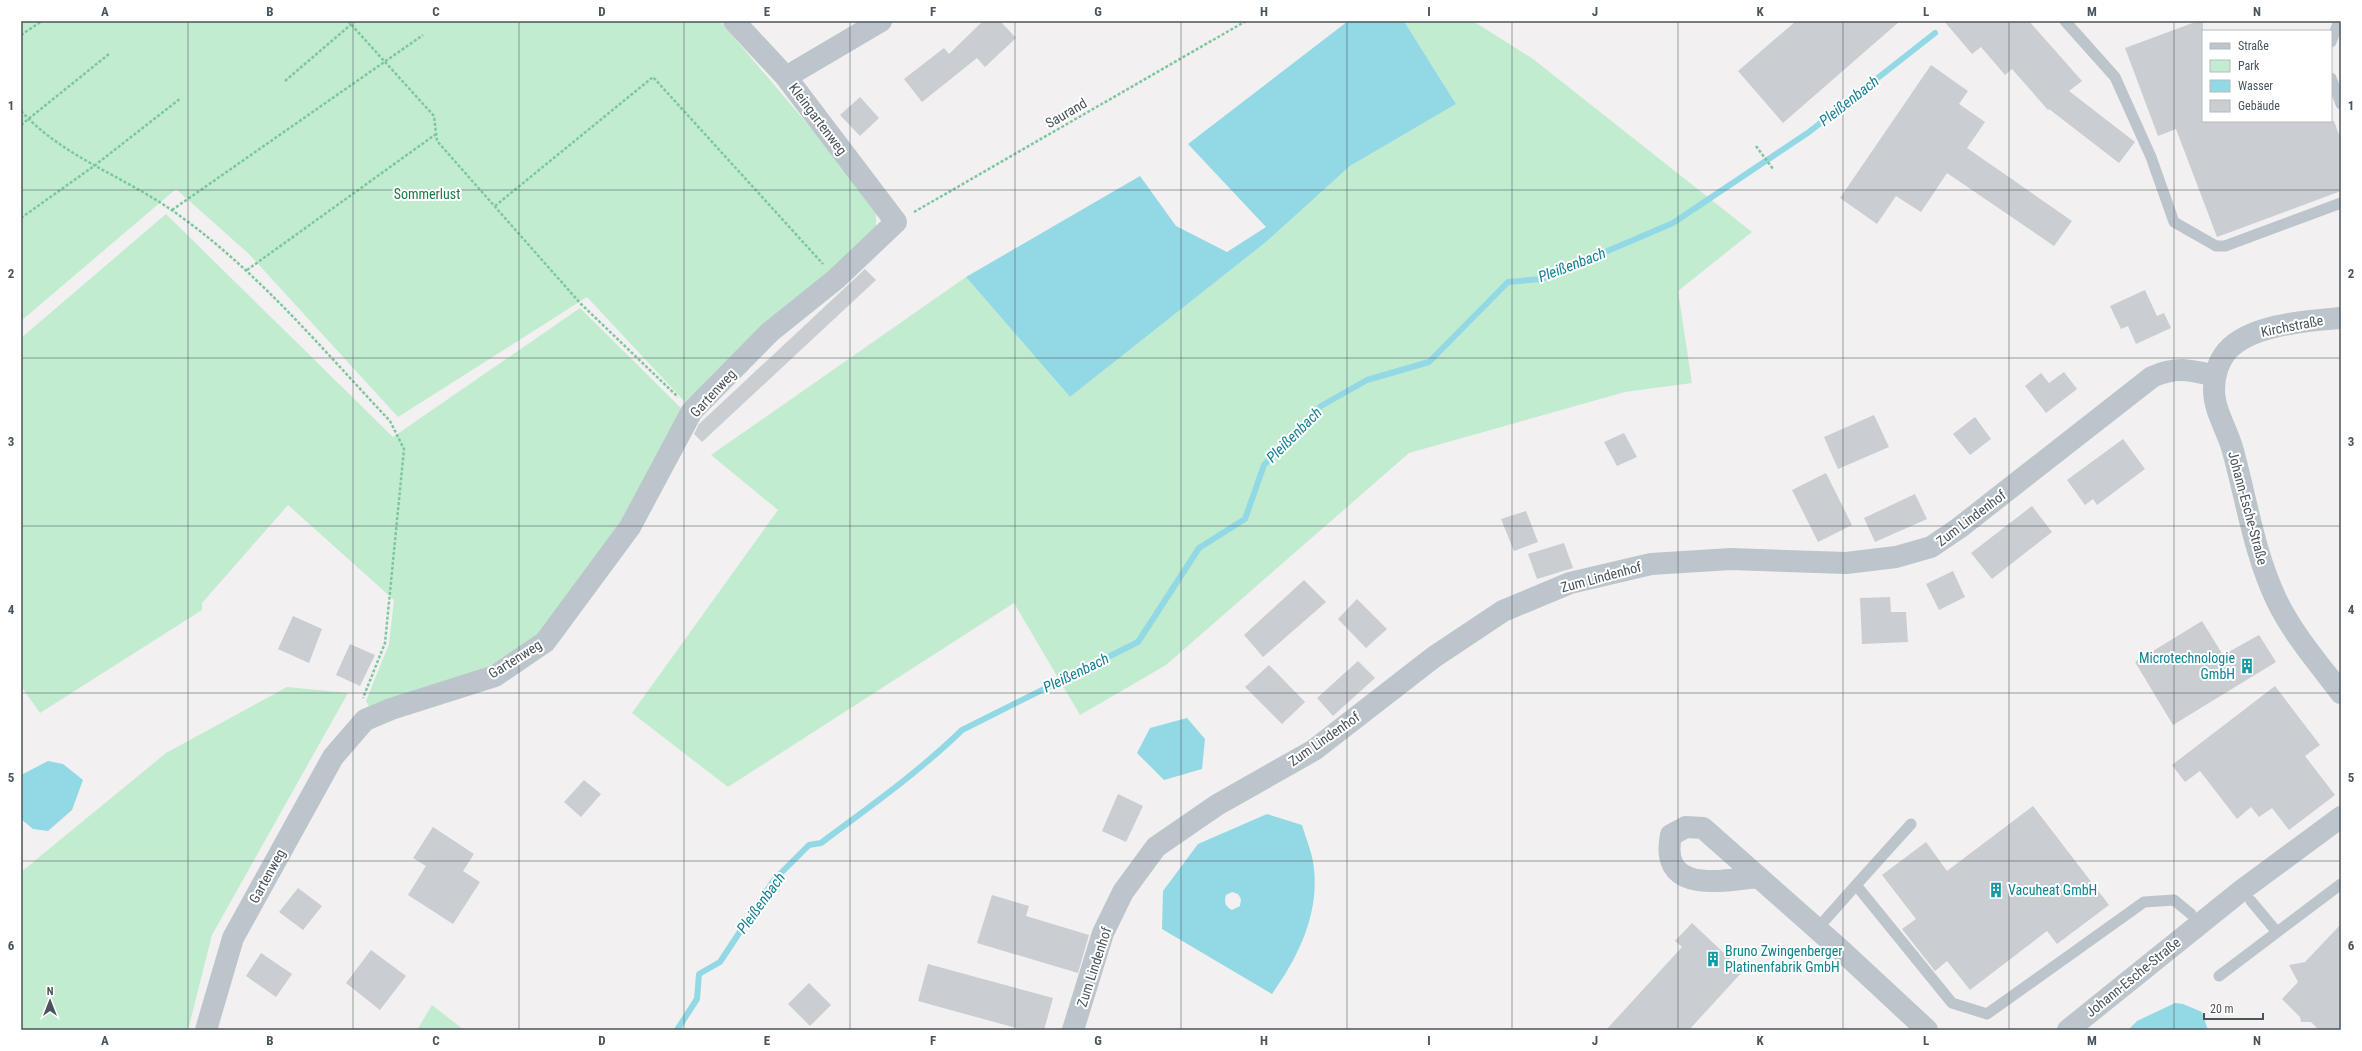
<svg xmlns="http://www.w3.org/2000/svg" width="2362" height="1051" viewBox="0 0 2362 1051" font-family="'Roboto Condensed',sans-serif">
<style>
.green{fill:#c2ecd0}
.water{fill:#92d9e5;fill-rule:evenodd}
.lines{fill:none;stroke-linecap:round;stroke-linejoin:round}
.stream{stroke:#92d9e5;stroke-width:6}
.building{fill:#cacdd2}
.path{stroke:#7cc79e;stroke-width:2.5;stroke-dasharray:3 2;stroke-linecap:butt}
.lane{stroke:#bcc5cb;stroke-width:11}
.street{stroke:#bcc5cb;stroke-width:22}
.grid{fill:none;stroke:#49545c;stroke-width:1;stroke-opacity:0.55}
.labels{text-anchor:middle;stroke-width:4;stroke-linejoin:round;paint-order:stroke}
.street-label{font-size:14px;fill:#49545c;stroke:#fff}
.park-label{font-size:14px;fill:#1e7847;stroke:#fff}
.culture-label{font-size:14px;fill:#0d838f;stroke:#fff;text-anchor:start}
.water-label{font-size:15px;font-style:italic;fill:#167f92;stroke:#fff}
.neatline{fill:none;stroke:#49545c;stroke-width:1.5}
.grid-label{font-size:13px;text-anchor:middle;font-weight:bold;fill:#49545c}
</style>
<rect width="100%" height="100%" fill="#f2f0f0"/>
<path class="green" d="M21 21H720L876 205V229L685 402 587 297 398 417 249 254 176 189 21 321Z
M1404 21H1473L1533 59 1752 232 1678 291 1692 383 1625 392 1409 453 1166 665 1080 715 1014 603 728 787 632 713 778 510 711 455 966 277 1070 397 1266 242 1350 166 1456 104Z
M166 214 393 437 580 308 682 409 625 522 538 641 489 673 371 710 366 701 389 644 394 600 288 505 202 603V610L40 713 21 686V338Z
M287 687 348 693 212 935 188 1030H21V872L166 753Z
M432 1005 464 1030H417Z"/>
<path class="water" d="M1348 21H1404L1456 104 1350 166 1266 242 1070 397 966 277 1140 176 1176 226 1227 252 1266 227 1188 144Z
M1187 718 1205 739 1202 769 1164 780 1137 753 1150 728Z
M48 761 63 764 83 780 72 810 48 831 33 829 21 819V775Z
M1267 814 1302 825C1306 839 1313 854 1314 869 1319 915 1298 957 1272 994L1162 929 1163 891 1198 844ZM1232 892 1238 894 1241 899 1240 906 1232 910C1225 906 1224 902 1226 895Z
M2175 1003 2183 1004 2202 1012 2208 1030H2128L2137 1021Z"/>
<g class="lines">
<path class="stream" d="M677 1030 697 999 699 974 720 962 774 880 809 845 821 843C869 807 919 772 962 730L1138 642 1199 548 1245 519 1264 465 1321 406 1367 380 1429 362 1508 282 1542 279 1673 223 1809 132 1935 33"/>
</g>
<path class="building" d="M983 21H1000L1016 38 985 67 977 58 922 102 904 79 944 48 949 54Z
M1796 21H1900L1783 123 1738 71Z
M1944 21H2029L2082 81 2069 91 2135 142 2119 163 2049 109 2048 110 2012 69 2005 75 1981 47 1972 54Z
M2198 21H2203V121H2334L2341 140V191L2217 237 2176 129 2158 136 2125 48Z
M1931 65 1968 91 1959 104 1985 122 1967 148 2072 221 2054 246 1947 173 1921 212 1896 196 1877 224 1840 198Z
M860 97 879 118 860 136 840 115Z
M865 269 876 280 702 442 694 434 699 424Z
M2145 290 2157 316 2164 313 2171 328 2136 344 2128 326 2121 329 2110 306Z
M2064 372 2077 389 2046 413 2025 386 2041 373 2049 383Z
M1874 415 1889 447 1838 469 1824 437Z
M1975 417 1991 439 1970 455 1953 434Z
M1624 433 1637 457 1617 466 1604 442Z
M2123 439 2145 469 2097 505 2093 499 2085 505 2067 480Z
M1826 473 1852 525 1818 542 1792 490Z
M1915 494 1927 519 1875 542 1864 518Z
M2032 506 2052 532 1992 579 1971 553Z
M1526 511 1538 542 1514 551 1501 519Z
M1564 543 1573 568 1537 579 1528 554Z
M1953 571 1965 597 1939 610 1926 584Z
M1304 580 1326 602 1263 657 1244 635Z
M1890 597 1891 612H1906L1908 642 1862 644 1860 598Z
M1357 599 1387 629 1366 648 1338 619Z
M293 616 322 629 309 663 278 649Z
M2202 621 2223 655 2259 635 2276 662 2173 725 2135 662Z
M350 644 375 655 360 686 336 675Z
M1358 661 1375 678 1333 716 1317 698Z
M1269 665 1305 702 1282 724 1245 687Z
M2275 686 2320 745 2305 756 2335 795 2289 830 2272 808 2259 817 2251 807 2237 819 2200 771 2185 782 2172 765Z
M584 780 601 794 581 817 564 802Z
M1118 794 1143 806 1126 842 1102 831Z
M2033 806 2109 905 2057 944 2047 931 1970 990 1947 961 1935 971 1902 929 1916 919 1882 875 1926 842 1947 871Z
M433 827 474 854 463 871 480 882 453 924 408 895 426 866 413 858Z
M298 888 322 906 303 930 279 912Z
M992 895 1029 906 1026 916 1089 935 1078 973 977 943Z
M1692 923 1743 971 1689 1030H1606L1682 947 1675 941Z
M2341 924V1030H2319L2311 1022H2301L2300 1017 2282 999 2298 982 2289 965 2305 962Z
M371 950 406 976 380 1010 346 983Z
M261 953 292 974 276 997 246 976Z
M928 964 1053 998 1044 1030H1023L918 1001Z
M809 983 831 1005 810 1026 788 1004Z"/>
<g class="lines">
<path class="path" d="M348 21 434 116 437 141 580 303 678 397
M21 35 42 21
M285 81 355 21
M21 111C63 157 123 176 173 211 256 269 321 348 390 421L404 449 385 643 363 698
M21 125 109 54
M1756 146 1773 169
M495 206 653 77 823 264
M172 210 423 35
M914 212 1246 21
M21 218 94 166 181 98
M247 270 436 134"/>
<path class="lane" d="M2065 21 2115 77 2151 157 2174 222 2216 246H2225L2341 203
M2331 42 2339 21
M2331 78 2341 104
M1856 885 1911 824
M2251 901 2277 932
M1825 920 1856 885 1952 1003 1987 1014 2144 902 2174 900 2191 914
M2219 976 2341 884"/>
<path class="street" d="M786 77 881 21
M2341 318C2308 321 2251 324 2227 351 2218 362 2214 377 2214 390 2214 411 2228 431 2233 451 2247 502 2254 553 2277 601 2293 634 2319 664 2341 693
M1758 877C1720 881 1659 894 1671 835L1686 827 1703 828 1842 951 1927 1030
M206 1030 233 938 333 757 365 720 391 709 495 676 545 642 630 527 692 411 770 332 836 279 896 222 786 77 734 21
M1073 1030 1103 933 1123 892 1156 847 1217 805 1314 750 1434 657 1503 611 1570 583 1651 564 1731 559 1846 563 1896 557 1931 547 1959 528 2152 377C2177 366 2190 370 2215 376
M2068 1030 2242 890 2341 817"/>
</g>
<path class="grid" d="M188 21V1030M353 21V1030M519 21V1030M684 21V1030M850 21V1030M1015 21V1030M1181 21V1030M1347 21V1030M1512 21V1030M1678 21V1030M1843 21V1030M2009 21V1030M2174 21V1030M21 190H2341M21 358H2341M21 526H2341M21 693H2341M21 861H2341"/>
<defs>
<g id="building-bare" transform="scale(1.2)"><path d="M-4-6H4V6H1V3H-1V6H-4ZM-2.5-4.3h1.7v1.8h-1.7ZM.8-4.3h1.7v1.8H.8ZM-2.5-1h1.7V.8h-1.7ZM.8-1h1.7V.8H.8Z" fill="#0f9aa8" stroke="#fff" stroke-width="2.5" paint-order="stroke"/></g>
</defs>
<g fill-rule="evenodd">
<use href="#building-bare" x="2247" y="666"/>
<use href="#building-bare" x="1996" y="890"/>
<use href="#building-bare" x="1713" y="959"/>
</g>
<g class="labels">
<g class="street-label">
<text transform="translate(1066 113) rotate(-30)" y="5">Saurand</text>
<text transform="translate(818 119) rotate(53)" y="5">Kleingartenweg</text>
<text transform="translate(2292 326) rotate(-11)" y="5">Kirchstraße</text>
<text transform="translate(713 393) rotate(-47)" y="5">Gartenweg</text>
<text transform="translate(2248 508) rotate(75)" y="5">Johann-Esche-Straße</text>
<text transform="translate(1971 518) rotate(-37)" y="5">Zum Lindenhof</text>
<text transform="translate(1601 577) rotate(-15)" y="5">Zum Lindenhof</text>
<text transform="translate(515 659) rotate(-32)" y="5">Gartenweg</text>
<text transform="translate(1324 739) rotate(-35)" y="5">Zum Lindenhof</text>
<text transform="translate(267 876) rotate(-61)" y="5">Gartenweg</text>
<text transform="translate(1094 967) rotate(-72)" y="5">Zum Lindenhof</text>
<text transform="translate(2133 977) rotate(-39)" y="5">Johann-Esche-Straße</text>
</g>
<g class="park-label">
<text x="427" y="199">Sommerlust</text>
</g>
<g class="culture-label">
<text x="2235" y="663" text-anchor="end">Microtechnologie<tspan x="2235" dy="16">GmbH</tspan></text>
<text x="2008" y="895">Vacuheat GmbH</text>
<text x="1725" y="956">Bruno Zwingenberger<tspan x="1725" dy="16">Platinenfabrik GmbH</tspan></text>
</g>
<g class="water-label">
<text transform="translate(1849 101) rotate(-38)" y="5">Pleißenbach</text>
<text transform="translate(1572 265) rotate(-21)" y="5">Pleißenbach</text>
<text transform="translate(1294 435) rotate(-45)" y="5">Pleißenbach</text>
<text transform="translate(1076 673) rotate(-26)" y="5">Pleißenbach</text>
<text transform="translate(761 903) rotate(-54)" y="5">Pleißenbach</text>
</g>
</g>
<rect width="2362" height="1051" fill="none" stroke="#ffffff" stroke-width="44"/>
<rect x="2202" y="30" width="130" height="92" fill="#ffffff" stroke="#b6bbbe"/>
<rect x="2210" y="43" width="20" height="6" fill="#bcc5cb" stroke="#b6bbbe"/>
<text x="2238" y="50" font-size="12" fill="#49545c">Straße</text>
<rect x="2210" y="60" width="20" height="12" fill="#c2ecd0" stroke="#b6bbbe"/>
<text x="2238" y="70" font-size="12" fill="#49545c">Park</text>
<rect x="2210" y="80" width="20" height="12" fill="#92d9e5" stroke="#b6bbbe"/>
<text x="2238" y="90" font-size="12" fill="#49545c">Wasser</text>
<rect x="2210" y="100" width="20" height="12" fill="#cacdd2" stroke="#b6bbbe"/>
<text x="2238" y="110" font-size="12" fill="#49545c">Gebäude</text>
<g transform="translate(50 1001)" stroke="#ffffff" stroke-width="3" paint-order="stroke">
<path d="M0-3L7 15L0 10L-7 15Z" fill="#49545c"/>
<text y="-6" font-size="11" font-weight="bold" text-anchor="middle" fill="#49545c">N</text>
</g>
<path d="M2204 1013v6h59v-6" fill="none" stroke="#49545c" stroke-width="2"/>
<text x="2210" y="1013" font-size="12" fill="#49545c" stroke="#ffffff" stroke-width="3" paint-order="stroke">20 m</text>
<rect x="22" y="22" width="2318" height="1007" class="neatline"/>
<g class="grid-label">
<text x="105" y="16">A</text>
<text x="270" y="16">B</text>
<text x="436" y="16">C</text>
<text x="602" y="16">D</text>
<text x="767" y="16">E</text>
<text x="933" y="16">F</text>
<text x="1098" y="16">G</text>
<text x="1264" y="16">H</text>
<text x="1429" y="16">I</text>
<text x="1595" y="16">J</text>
<text x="1760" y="16">K</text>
<text x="1926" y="16">L</text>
<text x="2092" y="16">M</text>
<text x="2257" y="16">N</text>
<text x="11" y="110">1</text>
<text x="2351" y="110">1</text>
<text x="11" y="278">2</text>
<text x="2351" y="278">2</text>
<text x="11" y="446">3</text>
<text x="2351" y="446">3</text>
<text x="11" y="614">4</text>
<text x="2351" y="614">4</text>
<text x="11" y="782">5</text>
<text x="2351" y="782">5</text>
<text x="11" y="950">6</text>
<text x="2351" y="950">6</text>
<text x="105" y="1045">A</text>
<text x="270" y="1045">B</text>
<text x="436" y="1045">C</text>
<text x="602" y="1045">D</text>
<text x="767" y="1045">E</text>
<text x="933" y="1045">F</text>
<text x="1098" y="1045">G</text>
<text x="1264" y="1045">H</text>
<text x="1429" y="1045">I</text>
<text x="1595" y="1045">J</text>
<text x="1760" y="1045">K</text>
<text x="1926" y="1045">L</text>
<text x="2092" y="1045">M</text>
<text x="2257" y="1045">N</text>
</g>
</svg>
